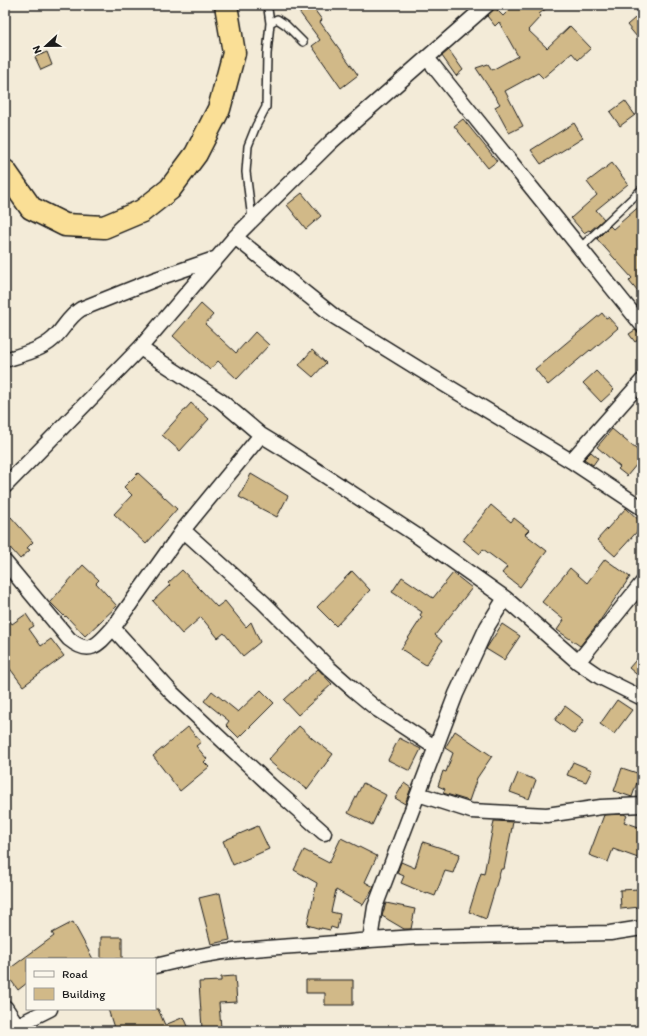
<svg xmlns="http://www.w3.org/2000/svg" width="647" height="1036" viewBox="0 0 647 1036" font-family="Itim,sans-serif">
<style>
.building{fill:#d1b988;stroke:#1c1c1c}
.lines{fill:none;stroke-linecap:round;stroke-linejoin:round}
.service-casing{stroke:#1c1c1c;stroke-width:10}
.minor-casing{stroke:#1c1c1c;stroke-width:17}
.trunk-casing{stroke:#1c1c1c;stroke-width:25}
.service{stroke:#fbf7ec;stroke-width:7}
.minor{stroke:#fbf7ec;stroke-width:14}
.trunk{stroke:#fadf96;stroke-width:22}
</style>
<rect width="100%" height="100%" fill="#f3ebd8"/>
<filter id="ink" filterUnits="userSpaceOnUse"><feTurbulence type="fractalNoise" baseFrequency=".025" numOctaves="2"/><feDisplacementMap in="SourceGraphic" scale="8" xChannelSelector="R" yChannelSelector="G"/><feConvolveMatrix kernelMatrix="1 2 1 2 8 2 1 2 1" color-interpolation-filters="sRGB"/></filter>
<g filter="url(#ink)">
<path class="building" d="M294 5H311L322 20 320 22 358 75 341 88 312 46 320 40Z
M514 5H551L539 14 541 16 528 30 547 48 570 26 591 48 578 60 572 53 543 78 538 73 505 91 523 126 509 133 495 107 500 104 476 68 488 64 492 70 518 56 499 22 495 26 487 16 495 8 503 16Z
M642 12V43L627 25Z
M449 50 463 70 456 76 442 56Z
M47 52 52 65 41 70 35 57Z
M625 101 635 115 620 126 610 112Z
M463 119 497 161 488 168 454 126Z
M574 123 583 138 541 164 531 150Z
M612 163 628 184 596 210 604 219 590 231 589 230 584 233 571 218 597 195 587 182Z
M302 193 321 216 306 229 287 205Z
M642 204V297L629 281 632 278 597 239 610 226 613 229Z
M201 304 213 315 205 324 236 353 255 332 269 345 237 379 218 361 210 370 173 336Z
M602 313 606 318 608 317 618 328 591 351 590 350 548 385 535 369Z
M635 330 642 335V337L635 342 629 334Z
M312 350 326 363 313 377 299 365Z
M596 371 614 390 601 402 583 383Z
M191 403 209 419 180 451 162 435Z
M612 429 642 454V458L627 476 618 469 620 467 597 447Z
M591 452 598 458 593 465 584 459Z
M138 473 177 509 146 544 114 514 132 495 124 487Z
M251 474 288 496 277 517 239 497Z
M491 505 511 522 514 518 529 530 525 534 547 551 520 587 502 573 507 567 483 549 480 554 463 540Z
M626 508 642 523V526L615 556 597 540Z
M11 517 33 542 27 548 30 550 20 559 5 542V522Z
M605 559 630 577 599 622 580 646 557 630 564 620 542 602 570 568 587 583Z
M83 565 99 580 96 583 117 606 85 636 66 616 65 617 50 602Z
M182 570 217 607 225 601 246 627 251 622 260 642 243 656 224 633 218 638 201 617 182 634 153 601 170 585 168 583Z
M352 571 370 590 336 626 317 607Z
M453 573 472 588 435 635 442 641 426 665 401 649 422 617 420 615 422 612 392 592 402 577 433 598Z
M5 614 12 624 26 614 34 626 29 629 41 646 51 639 64 656 23 686 5 662Z
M502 624 520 636 504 660 486 649Z
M642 653V679L629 668Z
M318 669 332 684 298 715 284 700Z
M261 690 274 703 239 738 226 725 229 721 204 701 212 691 238 712Z
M617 700 632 710 614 734 600 724Z
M565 706 584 720 574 734 555 720Z
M299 726 313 739 333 754 307 789 284 772 283 773 268 760Z
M188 727 201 742 196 746 207 759 204 762 209 767 180 791 153 756Z
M455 731 492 756 477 778 469 801 443 793 445 789 438 786 443 771 446 772 453 753 445 748Z
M399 738 421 749 410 771 388 760Z
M573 762 592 770 586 782 567 775Z
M622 768 640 774 632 797 614 791Z
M518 773 536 780 529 799 510 792Z
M363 783 386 795 372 825 348 813Z
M404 783 411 788 405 804 395 798Z
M624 814 627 816 624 822 642 828V847L638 858 613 849 608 862 589 855 604 815Z
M494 821 513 822 504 869H501L486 919 469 912 481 873 484 874Z
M258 826 269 849 233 865 223 841Z
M341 838 377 856 365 882 374 887 373 889 363 905 336 890 331 912 340 914 337 929 331 927 330 930 321 928V929L307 925 317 883 294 870 304 850 329 863Z
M423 842 460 854 453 873 445 871 435 896 427 893V894L401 883 404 876 397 873 401 862 415 868Z
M639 889 640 907 621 909 620 890Z
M220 893 230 940 211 944 199 898Z
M386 903 415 909 411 929H404L382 916Z
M73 922 93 959H27V983L18 990 5 972 54 936 52 933Z
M101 937H122V959H101Z
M235 976 237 1002 219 1003 221 1028 202 1029 199 982 221 981V977Z
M306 980H353V1005H325V993H306Z
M108 1009H158L165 1025 184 1017 190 1031H115Z"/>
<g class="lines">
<g class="service-casing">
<path id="service" d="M265 5 268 9 270 23
M252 219 246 172 248 146 256 126 266 107 267 54 270 23 277 19 286 25 303 42
M581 247 642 189"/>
</g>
<g class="minor-casing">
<path id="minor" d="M427 58 642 325
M235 237 335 317 419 369 571 461 642 381
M140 348 221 401 261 435 284 449 416 535 505 598 487 627 456 694 375 907 370 940C325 945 279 946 233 951 207 953 181 960 155 966
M5 360C21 355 41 350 53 339 64 329 68 317 81 309L156 279 217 258
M571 461 642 508
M5 486 140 348 235 237 331 142 487 5
M183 530 263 602 330 669 355 691 378 710 436 748
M5 562 69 639C90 656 98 645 113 628L183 530 261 435
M505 598 578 662 600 677 642 698
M113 628 172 693 270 785 324 833
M578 662 642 583
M418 794 471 811 547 815 601 807 642 805
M370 940 416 937 610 933 642 928
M5 1007 21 1031
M18 1025 50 1009"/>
</g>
<g class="trunk-casing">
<path id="trunk" d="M5 171 31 208 65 225 104 227 142 211 170 189 196 154 219 109 234 53 226 5"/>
</g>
<use href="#service" class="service"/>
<use href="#minor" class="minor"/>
<use href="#trunk" class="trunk"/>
</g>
</g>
<rect width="647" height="1036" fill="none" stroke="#fbf7ec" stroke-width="20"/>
<rect x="10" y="10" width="627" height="1016" fill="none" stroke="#1c1c1c" stroke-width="1.5" filter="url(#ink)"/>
<rect x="26" y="958" width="130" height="52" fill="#fbf7ec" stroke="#a29f99"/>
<rect x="34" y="971" width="20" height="6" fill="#fbf7ec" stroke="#a29f99"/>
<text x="62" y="978" font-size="12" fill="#1c1c1c">Road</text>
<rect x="34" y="988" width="20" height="12" fill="#d1b988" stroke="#a29f99"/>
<text x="62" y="998" font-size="12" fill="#1c1c1c">Building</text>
<g transform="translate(46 46) rotate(248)" stroke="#fbf7ec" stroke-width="3" paint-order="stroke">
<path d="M0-3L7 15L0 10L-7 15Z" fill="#1c1c1c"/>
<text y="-6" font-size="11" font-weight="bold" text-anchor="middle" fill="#1c1c1c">N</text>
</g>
</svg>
